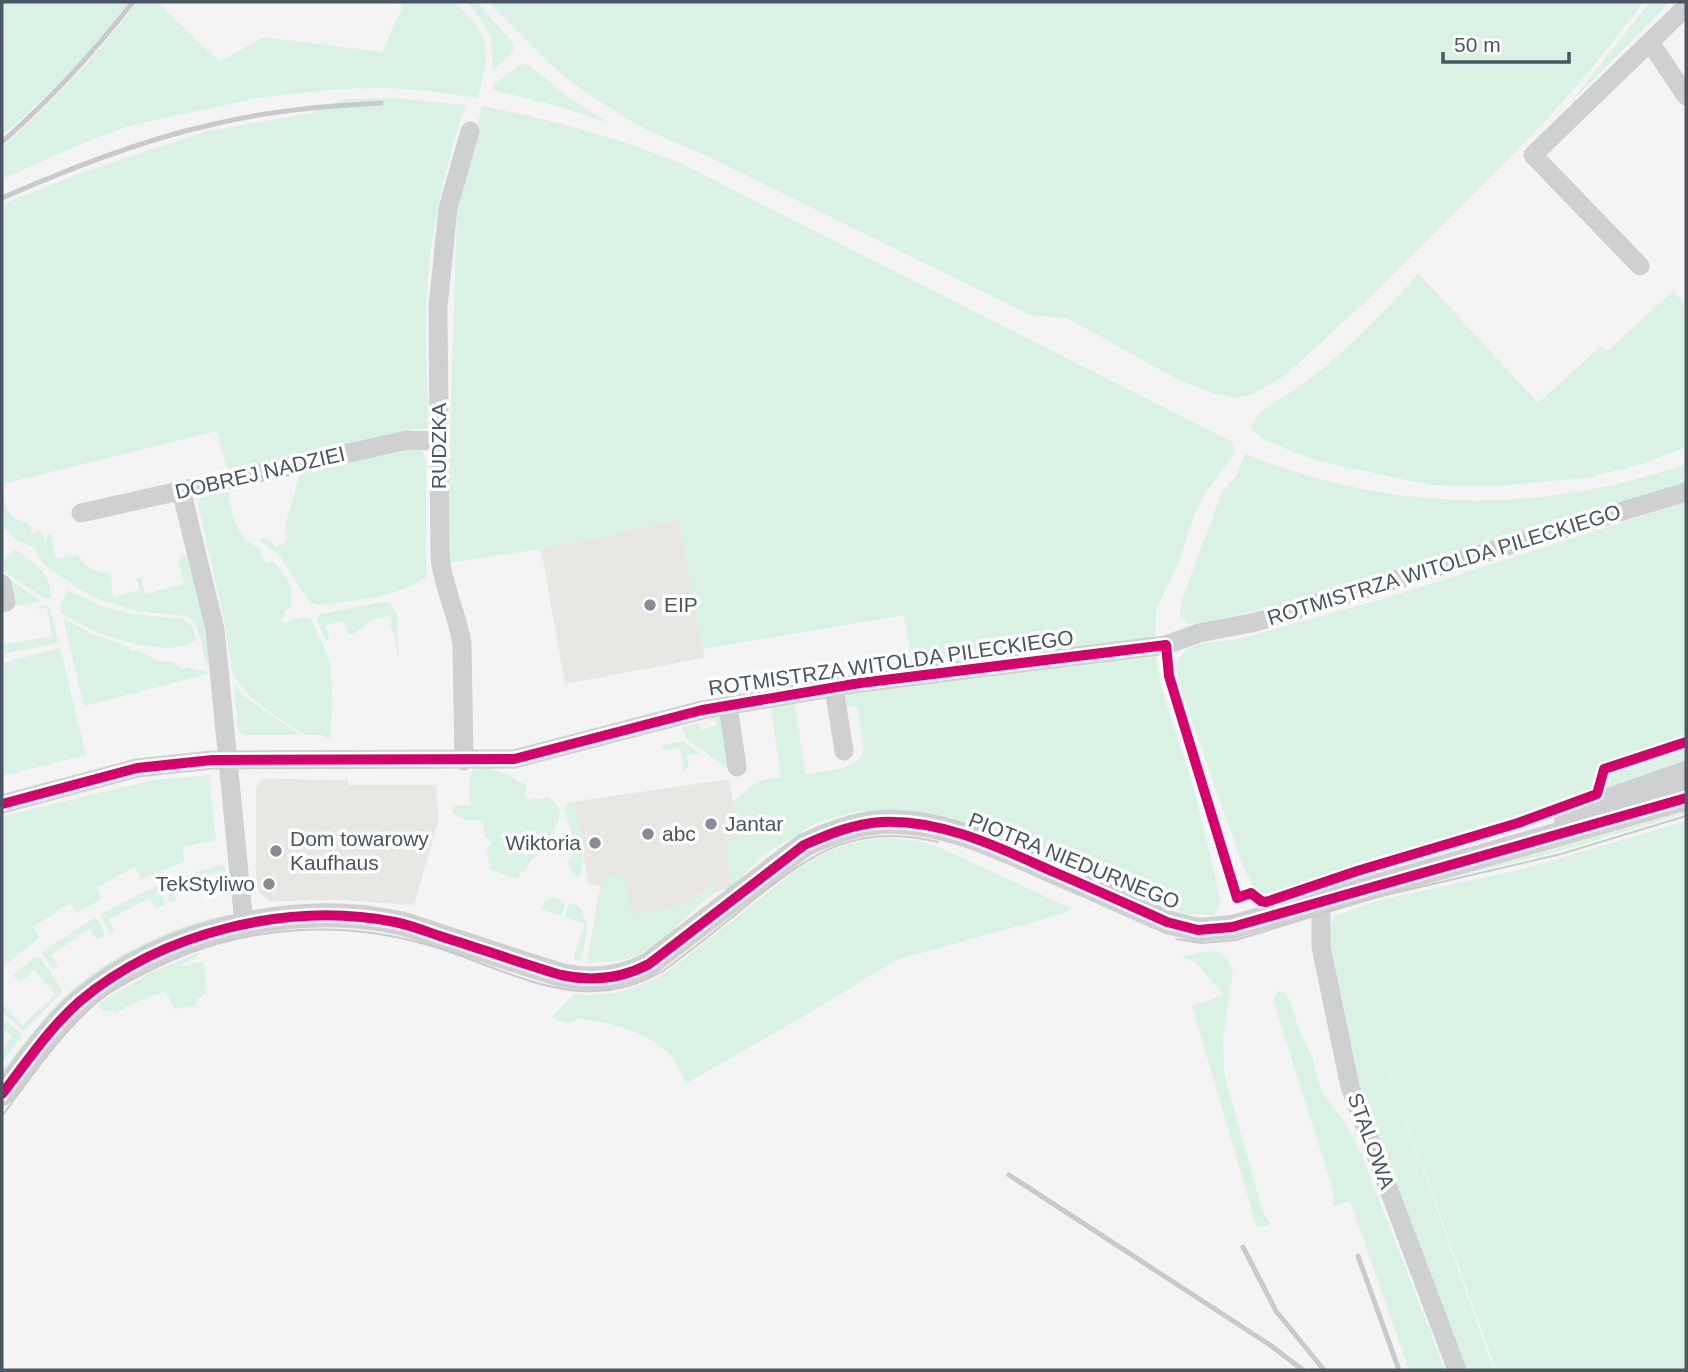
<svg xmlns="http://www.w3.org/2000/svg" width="1688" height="1372" viewBox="0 0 1688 1372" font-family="Helvetica,sans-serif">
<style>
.commercial{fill:#e8e7e3}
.green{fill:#d9f2e3}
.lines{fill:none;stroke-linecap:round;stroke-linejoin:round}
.minor{stroke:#ced0d2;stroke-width:19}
.tertiary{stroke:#ced0d2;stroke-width:24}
.tram{stroke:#c9cacc;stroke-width:2}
.rail{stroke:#c9cacc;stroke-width:5}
.cycleway-casing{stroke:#fff;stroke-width:15}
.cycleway{stroke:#d6006c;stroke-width:10}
.poi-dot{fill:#868d94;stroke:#fff;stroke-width:2.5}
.labels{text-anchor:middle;stroke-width:7;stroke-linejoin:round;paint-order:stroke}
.street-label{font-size:21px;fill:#4a5661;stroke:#fff}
.poi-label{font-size:21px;fill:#4a5661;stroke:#fff;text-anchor:start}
</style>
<rect width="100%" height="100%" fill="#f4f4f4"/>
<path class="commercial" d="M679 519 704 658 565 684 541 549Z
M269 779 348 780V785H436L439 819 414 905 338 900 271 901 260 894 256 885V788L260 781Z
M729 779 739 839 731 888 713 893 665 936 640 954 626 959 587 963 600 886 588 883 579 827 572 802Z"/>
<path class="green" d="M2 2H130L69 75 2 136Z
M137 2H162L160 5 220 62 263 37 382 52 403 6 398 2H455C494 39 489 48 478 98L421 90 384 88 338 89 257 98 132 125 88 141 2 179V147C54 101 95 57 137 2Z
M466 2H477L511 41 514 49 510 56 492 70C495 37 488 26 466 2Z
M488 2H1644L1590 70 1542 125 1363 304 1282 378 1251 395 1234 398 1215 394 1181 381 1067 318 1030 315 707 156 647 130 624 117 582 90 552 66Z
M1650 2H1670L1571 102Z
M528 64 568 97 608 123 558 106 493 90 494 84 519 65Z
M392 98 466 105C443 169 428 242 426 311 425 350 428 390 429 429H413L228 474 217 431 2 484V204L87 171 207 131 312 113 345 99Z
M482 106C550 119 616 137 680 163L1233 442 1234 454 1209 487 1194 514 1180 559 1156 610 1155 640 913 670 904 615 702 649 678 519 541 549 448 563 450 430 457 212Z
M1419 274 1538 403 1601 346 1607 351 1673 291 1686 305V447L1642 464 1586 478 1494 486 1430 485 1314 460 1262 439 1251 428C1258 408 1277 402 1294 390 1341 359 1380 314 1419 274Z
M411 445 422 450 426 462V577C403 597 350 600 321 605L310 603 279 555 260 541 263 538 271 540 275 547 283 544 287 540 285 526 300 474 314 468Z
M1245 454C1395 512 1533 516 1686 464V483L1662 492 1289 602 1203 623 1189 624 1180 617V607L1185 591 1222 492 1237 475Z
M229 491C228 498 230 501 231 507 235 526 240 540 260 549L265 562 269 563 271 560C277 565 291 583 292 590 292 596 290 599 292 607L286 610 281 619 284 623 303 617 311 619 329 659 332 687 331 740 322 735H306L273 714 252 698 233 676 224 620 198 504 201 497Z
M2 492C4 501 7 515 17 519 24 523 27 521 32 529L31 534 41 531 46 542 48 533 51 534 56 559 77 555C90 569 89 570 110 573L113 597 140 590 137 579 141 577 145 594 184 584 178 561 183 555 192 557 204 608 209 666C198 650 205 627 187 616L136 611 98 599 81 590 52 570 42 562 34 548 17 540 2 525Z
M1686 502V737L1601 765 1597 784 1592 790 1541 812 1500 821 1270 895 1257 892 1244 869 1179 684 1176 671 1178 659 1185 651 1199 644 1239 639 1386 598Z
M16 550C36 564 51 572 51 598L46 599 6 573 2 564 12 552Z
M9 579 41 601 13 606Z
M68 590 101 606 125 613 182 619 192 626 196 639C171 663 85 632 61 612L60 605Z
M384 602 390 603 397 615 399 658C395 646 397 635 389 624H392L390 616 373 619 354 634H347L344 621 326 625 329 638 326 641 317 620 320 614Z
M45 605 50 608 59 643 2 654V645L52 636 47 607 39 609V606Z
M63 618 92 634 126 646 132 651 138 650 158 661H170L184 669 187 667 211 673 84 706Z
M60 648 86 755 2 776V663Z
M1155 650 1161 687 1195 793 1218 889 1220 903 1214 915 1185 914 1015 840 951 818 909 810 859 811 820 821 763 855 731 888 725 841 739 838 733 802 758 781 781 777 771 707 795 703 805 774C820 772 861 770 863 751 864 737 859 720 857 706L846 707 845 697 848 694Z
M234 684 243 696 300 735H243L238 730Z
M716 715 722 717 732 772 687 739 682 727 699 723 701 730 717 725 715 719 707 721 706 718Z
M683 741 703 756 689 753 687 759 689 765 684 773 680 748 663 750 662 745Z
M1686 746V762L1604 795 1608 775 1611 771Z
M491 767C497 773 500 771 507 774 518 778 513 781 527 784L525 793 528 800 532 798 541 799 547 796C576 816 546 830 544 852L523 839 519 842 539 855 531 860 526 871 520 872V876L516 879 490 869 487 848 493 842 485 837 482 821 462 819 453 813 454 805H470V777L473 770Z
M209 775 216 840 183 847 184 862 141 879 135 867 96 888 102 899 76 913 70 903 33 927 39 938 6 964 2 960V816L154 780Z
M569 802 575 803C579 827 588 853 580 876H576L567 863 575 851 564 807Z
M1686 807V813L1553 853 1452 877Z
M1686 821V1370H1496L1372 1027 1494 1370H1464L1360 1096 1327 943 1329 929 1334 916 1380 900 1523 869Z
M1498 831 1492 839 1277 907 1281 900Z
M892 838 919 841 941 848 1072 909 1065 913 896 960 809 1013 685 1084C675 1040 624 1025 584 1019 577 1018 574 1023 568 1023 563 1023 556 1019 552 1017L574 994 590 995 622 992 655 979 675 966 796 870C825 850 857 838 892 838Z
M222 864 225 867 226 885 221 887 216 873 172 888 176 900 170 903 164 883Z
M624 873 631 914 677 906 716 883 717 885 713 893C689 913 655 952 626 959 614 963 601 962 588 961L603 880 613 874Z
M156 886 160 888 165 905 156 909 149 898 109 919 114 931 109 933 101 914Z
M552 897 565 902 562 916 541 909 545 901Z
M573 903 581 908 587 925 582 961 575 960 574 956 585 924 565 917 569 904Z
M231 914 179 933 2 1079V1070C23 1046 40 1020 64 997 104 958 176 923 231 914Z
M94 918 98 920 105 935 97 940 89 929 51 955 58 966 53 970 42 952Z
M1217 951 1228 959 1233 972 1223 1037 1224 1073 1263 1213 1271 1224 1257 1228 1192 1006 1224 995 1195 962 1182 957 1202 952Z
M198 953 200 954 181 966C185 967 196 962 204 962L207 993 197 999 196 1006 175 1009 169 1001V995L162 991 160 994 147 997V999L140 1000V1003H132V1006L125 1007V1009L118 1010V1012L104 1011 99 1007 100 1003 150 973Z
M35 957 40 958 63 991 24 1031 2 1012V1003L22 1025 56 995 34 970 20 983 13 975Z
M1279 991 1285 993 1291 1003 1299 1030 1313 1060 1318 1082 1323 1094 1348 1127 1361 1153 1445 1370H1409L1350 1201 1333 1206 1334 1193 1275 1006 1273 998Z
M6 1022 20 1032 22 1036 2 1062V1049L12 1037 2 1027Z"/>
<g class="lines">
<path class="minor" d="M1650 42 1686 96
M1640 266 1533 155 1686 7
M181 490 215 629 244 924
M81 513 407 440 439 441
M2 584 6 602 2 603
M834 688 844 751
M728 705 737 767
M464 761 462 643C457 613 443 587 440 557L438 307 448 208 470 131
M2 804 137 768 212 760 514 759 702 710 860 683 1166 645 1199 633 1256 622 1686 492
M1318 903 1321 913V947L1350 1087 1457 1370"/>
<path class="tertiary" d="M1566 819 1609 800 1686 773
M2 1094C26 1063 50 1027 80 1001 162 932 289 901 395 922 410 925 425 931 440 936 481 949 521 963 561 975 593 982 621 979 649 964L804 845C829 834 853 824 881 822 942 819 1000 848 1054 872 1092 888 1129 905 1167 922L1198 930 1232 927 1686 798"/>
<path class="tram" d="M1176 939 1202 943 1236 940 1373 898 1561 854 1686 816
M2 1116C31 1077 60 1034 97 1002 114 988 137 977 157 967 246 924 347 918 441 949 517 974 585 1017 663 971 693 949 723 925 752 901 813 852 857 822 938 842"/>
<path class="rail" d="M2 142C51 99 93 53 133 2
M2 198C69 169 139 141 210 125 267 111 323 106 381 103
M1009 1175 1270 1345 1303 1370
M1243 1247 1276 1311 1324 1370
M1358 1256 1399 1370"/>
<g class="cycleway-casing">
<path id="cycleway" d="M2 804 137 768 212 760 514 759 702 710 860 683 1166 645 1169 676 1237 898 1251 893 1261 901 1266 902 1357 871 1518 823 1597 794 1604 769 1686 742
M2 1094C26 1063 50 1027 80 1001 162 932 289 901 395 922 410 925 425 931 440 936 481 949 521 963 561 975 593 982 621 979 649 964L804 845C829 834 853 824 881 822 942 819 1000 848 1054 872 1092 888 1129 905 1167 922L1198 930 1232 927 1686 798"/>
</g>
<use href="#cycleway" class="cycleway"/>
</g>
<g class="poi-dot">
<circle cx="650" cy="605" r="7"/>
<circle cx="711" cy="824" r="7"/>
<circle cx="648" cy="834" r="7"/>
<circle cx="595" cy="843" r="7"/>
<circle cx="276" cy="851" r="7"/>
<circle cx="269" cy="884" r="7"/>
</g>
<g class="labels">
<g class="street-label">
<text transform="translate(439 446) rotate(-90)" y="7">RUDZKA</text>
<text transform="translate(260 473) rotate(-13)" y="7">DOBREJ NADZIEI</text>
<text transform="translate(1444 565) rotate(-17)" y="7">ROTMISTRZA WITOLDA PILECKIEGO</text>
<text transform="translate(891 663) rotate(-8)" y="7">ROTMISTRZA WITOLDA PILECKIEGO</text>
<text transform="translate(1074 861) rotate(22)" y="7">PIOTRA NIEDURNEGO</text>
<text transform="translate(1371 1141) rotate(70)" y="7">STALOWA</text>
</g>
<g class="poi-label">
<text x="664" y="612">EIP</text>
<text x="725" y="831">Jantar</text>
<text x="662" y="841">abc</text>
<text x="290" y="846">Dom towarowy<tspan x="290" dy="24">Kaufhaus</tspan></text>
<text x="581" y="850" text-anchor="end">Wiktoria</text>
<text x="255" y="891" text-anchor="end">TekStyliwo</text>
</g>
</g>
<rect width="1688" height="1372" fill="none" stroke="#4a5661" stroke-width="7"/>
<path d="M1443 52v10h126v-10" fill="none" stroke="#4a5661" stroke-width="3.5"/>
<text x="1454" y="52" font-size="21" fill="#4a5661" stroke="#ffffff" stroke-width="5" paint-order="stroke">50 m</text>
</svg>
